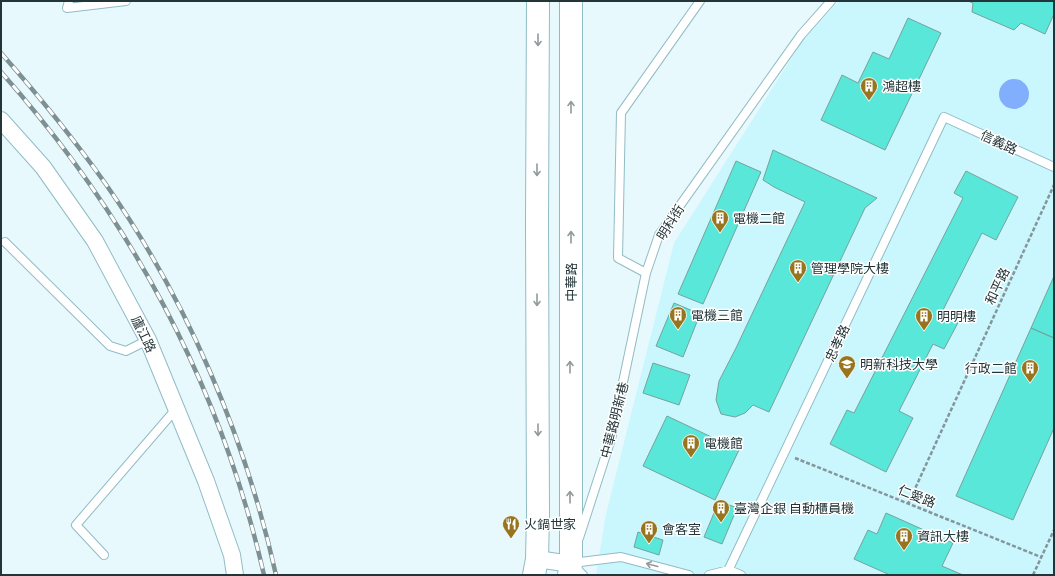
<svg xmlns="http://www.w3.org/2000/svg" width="1055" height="576" viewBox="0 0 1055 576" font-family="'Fira Sans Condensed','Noto Sans TC',sans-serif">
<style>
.built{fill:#caf6fe}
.water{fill:#81aefd}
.building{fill:#58e7d9;stroke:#77a29c}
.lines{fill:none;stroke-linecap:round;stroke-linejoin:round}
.lane-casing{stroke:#91bcc5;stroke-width:10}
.street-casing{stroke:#91bcc5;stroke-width:18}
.primary-casing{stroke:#91bcc5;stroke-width:24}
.path{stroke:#849699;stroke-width:2.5;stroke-dasharray:4 2;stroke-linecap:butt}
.lane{stroke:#fff;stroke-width:8}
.street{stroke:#fff;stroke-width:16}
.primary{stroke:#fff;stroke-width:22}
.rail-casing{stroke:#7e9093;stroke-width:4.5}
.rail{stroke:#fff;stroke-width:3;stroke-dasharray:9;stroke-linecap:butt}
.oneway{stroke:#919a9c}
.labels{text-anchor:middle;stroke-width:3;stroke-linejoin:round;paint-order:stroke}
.poi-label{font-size:13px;fill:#233538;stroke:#fff;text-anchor:start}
.street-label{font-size:13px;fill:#233538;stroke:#fff}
</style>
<rect width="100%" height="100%" fill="#e7f9fc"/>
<path class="built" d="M839 1H1054V575H596L606 514 674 243 805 37Z"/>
<path class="water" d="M999 94a15 15 0 1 1 30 0a15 15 0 1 1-30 0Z"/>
<path class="building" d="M968 1H1054V14L1045 34 1021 23 1014 30 972 12 973 3Z
M908 18 941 33 885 150 821 120 842 75 858 83 873 52 889 59Z
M773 150 877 198 865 208 769 412 753 405 745 413 735 417 721 414 716 400 719 381 736 348 805 202 774 187 763 180Z
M736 161 761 172 703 304 678 294Z
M966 171 1018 197 996 240 982 233 943 310 960 319 944 349 933 344 899 411 913 418 886 472 830 444 847 410 854 413 963 198 954 193Z
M1054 276V338L1031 328Z
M674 303 700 314 683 357 656 346Z
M1031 328 1054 338V428L1013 520 956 496Z
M653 363 690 375 679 405 643 393Z
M667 416 739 450 715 500 643 466Z
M719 501 737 508 722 544 704 537Z
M886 513 953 543 942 566 963 575H890L854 559 868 530 877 534Z
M638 532 663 540 659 555 634 547Z"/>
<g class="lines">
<g class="lane-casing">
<path id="lane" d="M69 1 67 8 126 1
M5 242 110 346 126 351 148 340
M646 273 618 258 621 113 700 1
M579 538 611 439 646 273 659 235 801 35 831 1
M104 555 76 525 176 409
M572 563 621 557 689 575
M573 565 583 575
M709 575 729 570 741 575
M726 575 944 117 1054 167"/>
</g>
<g class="street-casing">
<path id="street" d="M1 120 43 167 95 241 148 340 206 481 232 555 235 575
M537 559 571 564"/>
</g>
<g class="primary-casing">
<path id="primary" d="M534 575 537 559 538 515 537 220 538 1
M569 575 571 564V1"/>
</g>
<path class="path" d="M795 458 1041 557
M908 504 1054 185
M1033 575 1054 530"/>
<use href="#lane" class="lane"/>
<use href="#street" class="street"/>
<use href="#primary" class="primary"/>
<g class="rail-casing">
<path id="rail" d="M1 53C38 95 73 138 105 183 187 300 245 436 276 575
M1 72C129 216 221 386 264 575"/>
</g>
<use href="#rail" class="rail"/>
</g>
<defs><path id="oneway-shaft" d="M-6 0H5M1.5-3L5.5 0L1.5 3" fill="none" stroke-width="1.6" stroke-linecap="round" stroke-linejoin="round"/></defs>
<g class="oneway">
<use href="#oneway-shaft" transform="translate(538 40) rotate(90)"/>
<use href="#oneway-shaft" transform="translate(571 107) rotate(-90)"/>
<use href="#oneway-shaft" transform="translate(537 170) rotate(90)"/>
<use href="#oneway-shaft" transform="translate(571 237) rotate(-90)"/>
<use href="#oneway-shaft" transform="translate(537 300) rotate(90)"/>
<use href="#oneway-shaft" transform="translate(570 367) rotate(-90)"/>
<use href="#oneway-shaft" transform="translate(538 430) rotate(90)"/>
<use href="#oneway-shaft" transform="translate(570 497) rotate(-90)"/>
<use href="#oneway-shaft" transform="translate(652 565) rotate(-165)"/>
</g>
<defs>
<g id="building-pin" transform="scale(0.9)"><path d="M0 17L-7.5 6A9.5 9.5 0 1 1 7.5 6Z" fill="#97741d" stroke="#fff"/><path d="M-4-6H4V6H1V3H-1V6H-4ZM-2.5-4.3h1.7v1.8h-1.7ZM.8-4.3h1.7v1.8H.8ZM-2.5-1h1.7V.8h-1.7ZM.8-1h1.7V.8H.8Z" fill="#fff"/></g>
<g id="university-pin" transform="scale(0.9)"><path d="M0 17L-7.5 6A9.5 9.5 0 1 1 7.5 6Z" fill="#97741d" stroke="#fff"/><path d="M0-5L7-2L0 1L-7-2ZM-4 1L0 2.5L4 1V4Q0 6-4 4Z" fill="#fff"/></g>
<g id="restaurant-pin" transform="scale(0.9)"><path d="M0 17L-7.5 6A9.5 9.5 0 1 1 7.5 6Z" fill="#97741d" stroke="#fff"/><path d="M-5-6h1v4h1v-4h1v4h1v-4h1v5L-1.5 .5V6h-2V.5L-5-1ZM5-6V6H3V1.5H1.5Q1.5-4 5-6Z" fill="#fff"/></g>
</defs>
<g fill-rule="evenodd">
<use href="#building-pin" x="869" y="86"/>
<use href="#building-pin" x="720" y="218"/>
<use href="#building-pin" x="798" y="268"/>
<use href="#building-pin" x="678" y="315"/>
<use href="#building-pin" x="924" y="316"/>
<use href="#university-pin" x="847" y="364"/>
<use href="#building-pin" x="1030" y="368"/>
<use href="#building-pin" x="691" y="443"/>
<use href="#building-pin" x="721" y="508"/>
<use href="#restaurant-pin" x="511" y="524"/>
<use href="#building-pin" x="649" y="529"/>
<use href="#building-pin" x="904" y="536"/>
</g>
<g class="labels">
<g class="poi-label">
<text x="882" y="91">鴻超樓</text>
<text x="733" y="223">電機二館</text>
<text x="811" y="273">管理學院大樓</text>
<text x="691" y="320">電機三館</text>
<text x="937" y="321">明明樓</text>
<text x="860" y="369">明新科技大學</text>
<text x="1017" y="373" text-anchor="end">行政二館</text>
<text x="704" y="448">電機館</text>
<text x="734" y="513">臺灣企銀 自動櫃員機</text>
<text x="524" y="529">火鍋世家</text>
<text x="662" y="534">會客室</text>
<text x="917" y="541">資訊大樓</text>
</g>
<g class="street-label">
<text transform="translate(999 142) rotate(25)" y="5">信義路</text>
<text transform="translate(670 222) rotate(-58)" y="5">明科街</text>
<text transform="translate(571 282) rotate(-90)" y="5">中華路</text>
<text transform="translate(997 286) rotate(-65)" y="5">和平路</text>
<text transform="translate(144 334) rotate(64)" y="5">廬江路</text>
<text transform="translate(837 343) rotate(-65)" y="5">忠孝路</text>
<text transform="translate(614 420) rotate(-76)" y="5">中華路明新巷</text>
<text transform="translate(917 496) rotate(22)" y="5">仁愛路</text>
</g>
</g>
<rect width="1055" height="576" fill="none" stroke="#233538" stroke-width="4"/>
</svg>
